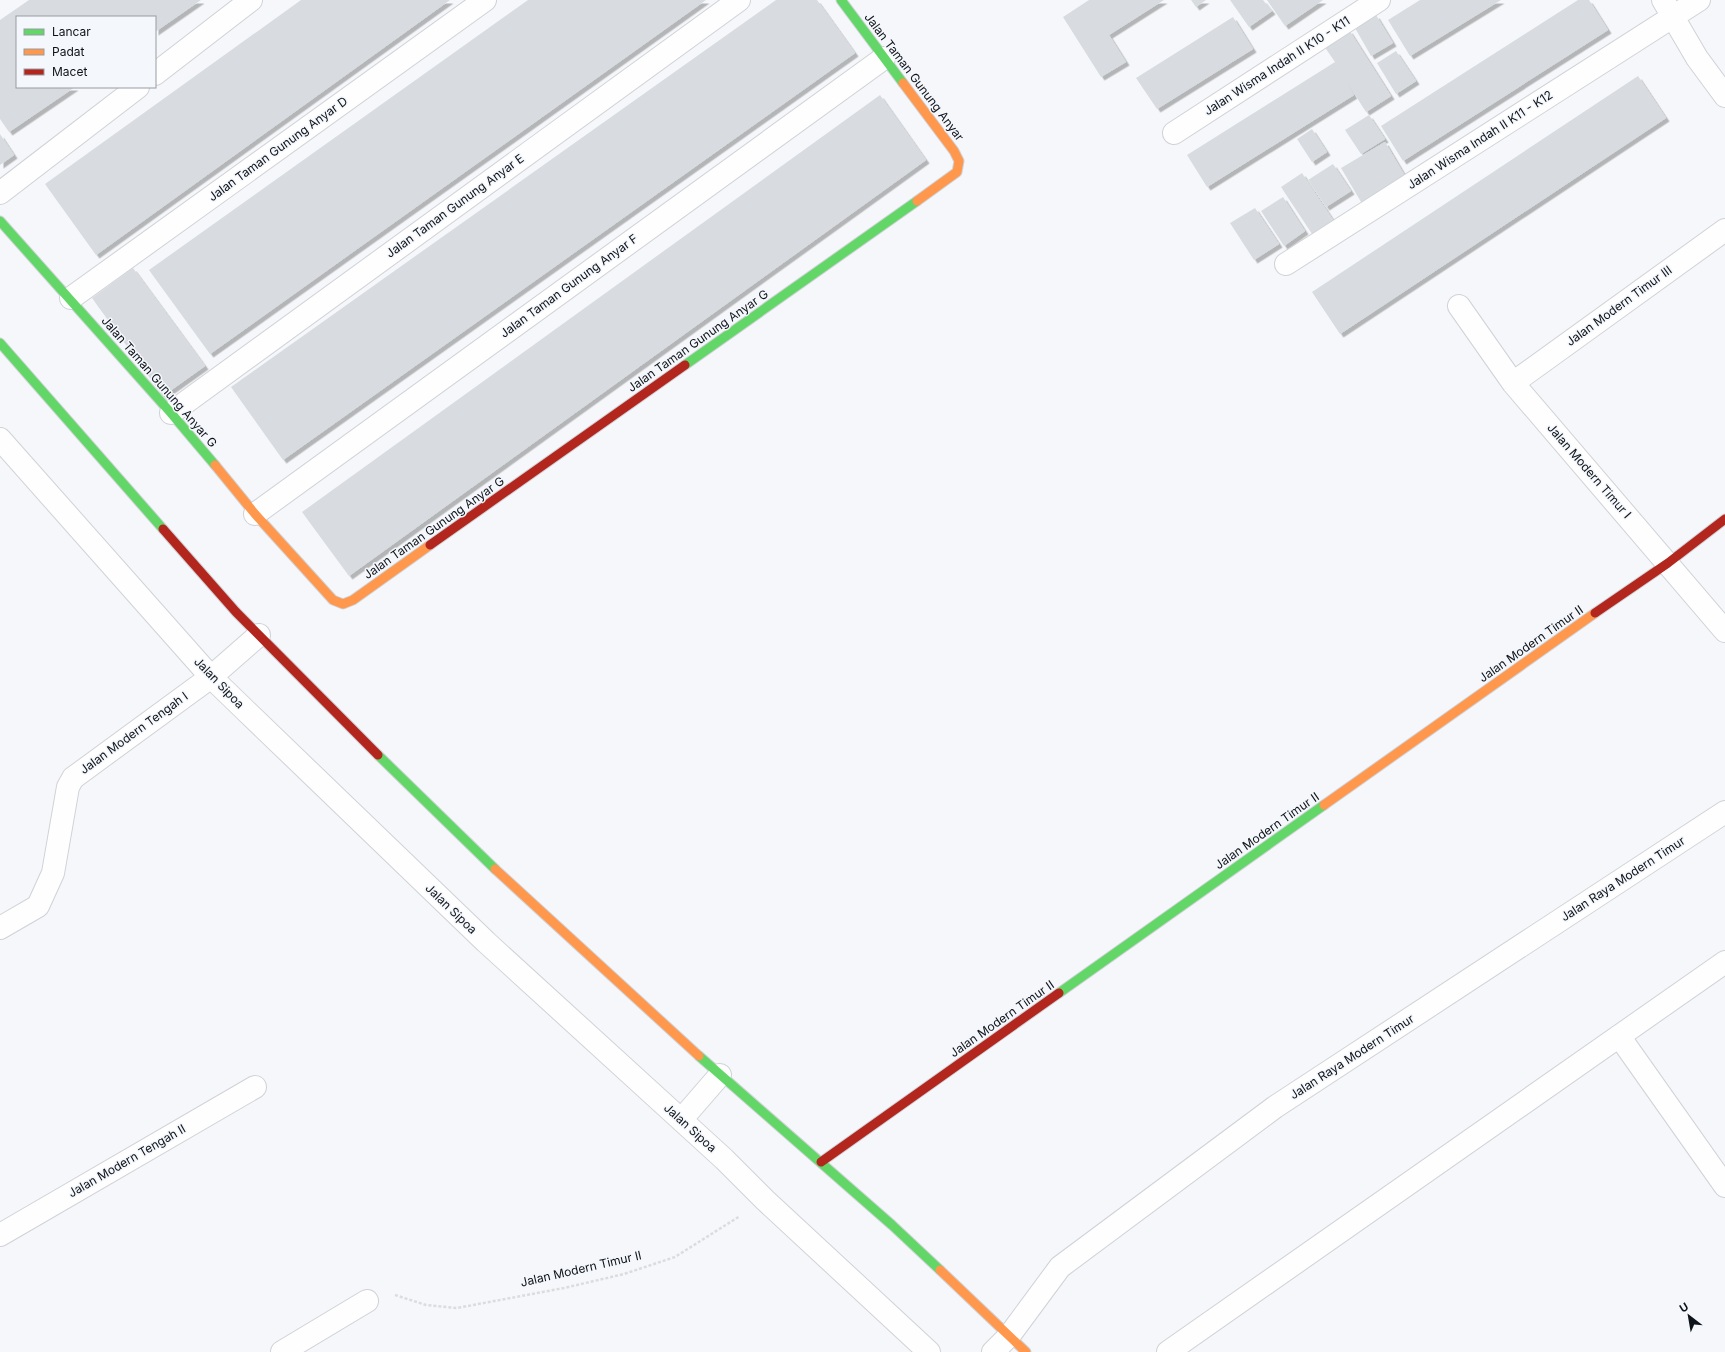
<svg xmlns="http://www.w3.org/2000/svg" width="1725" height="1352" viewBox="0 0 1725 1352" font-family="Inter,sans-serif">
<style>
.building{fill:#d8dce1;filter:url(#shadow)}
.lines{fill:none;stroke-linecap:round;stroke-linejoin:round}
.street-casing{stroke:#cfd2d7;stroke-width:24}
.fast-casing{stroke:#cfd2d7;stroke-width:11}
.slow-casing{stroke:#cfd2d7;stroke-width:11}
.jam-casing{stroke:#cfd2d7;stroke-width:11}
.path{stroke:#dbdcdd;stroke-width:2.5;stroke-dasharray:3 2;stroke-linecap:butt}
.street{stroke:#fefefe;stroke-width:22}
.fast{stroke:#63d668;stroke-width:9}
.slow{stroke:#ff974d;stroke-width:9}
.jam{stroke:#b3261e;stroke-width:9}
.labels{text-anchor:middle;stroke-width:3;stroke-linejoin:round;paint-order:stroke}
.street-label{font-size:12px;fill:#0e1319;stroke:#f4f7fb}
</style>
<defs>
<filter id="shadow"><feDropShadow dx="3.5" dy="3.5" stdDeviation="0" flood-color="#0004"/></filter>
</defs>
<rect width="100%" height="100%" fill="#f5f7fa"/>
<path class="building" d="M29 0H201L155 32V17H17V87H75L9 132 0 119V20Z
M301 0H450L96 255 45 184Z
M528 0H706L210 354 149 270Z
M776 0H817L855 53 283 460 231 387Z
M1089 0H1164L1109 35 1126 62 1101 77 1063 17Z
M1191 0H1206L1196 7Z
M1230 0H1263L1272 11 1249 27Z
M1267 0H1323L1285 26Z
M1420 0H1501L1410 56 1388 20Z
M1578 0H1589L1608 30 1403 161 1381 126Z
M1376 15 1393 43 1371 56 1355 28Z
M1233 17 1253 49 1157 109 1136 78Z
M1349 30 1391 96 1366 112 1347 82 1354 95 1207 187 1187 155 1335 62 1324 46Z
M1396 51 1416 81 1396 94 1377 63Z
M1638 76 1666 118 1340 334 1312 292Z
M880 95 926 160 349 576 302 512Z
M1369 115 1385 139 1361 154 1345 130Z
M1312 129 1327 152 1312 162 1297 139Z
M0 134 14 155 0 165Z
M1385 142 1408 181 1364 207 1341 168Z
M1333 164 1351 191 1326 207 1308 180Z
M1302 173 1337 226 1316 240 1281 187Z
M1283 197 1305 231 1284 246 1261 211Z
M1255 208 1279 244 1254 260 1230 223Z
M133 268 205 366 163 396 92 298Z"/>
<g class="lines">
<g class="street-casing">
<path id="street" d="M1663 0 1697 58 1725 96
M155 74 251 0
M1174 133 1379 0
M0 193 138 87
M1286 264 1699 0
M71 298 485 0
M1459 306 1513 383 1725 631
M1513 383 1725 230
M171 413 739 0
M0 439 211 677 244 709 486 942 724 1159 765 1200 929 1352
M255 514 884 58
M0 928 38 906 53 873 68 787 73 778 211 677 259 635
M1619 1036 1725 1186
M681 1120 720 1075
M0 1235 255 1087
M282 1352 367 1301
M993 1352 1009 1336 1060 1267 1275 1107 1725 812
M1168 1352 1725 962"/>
</g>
<g class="fast-casing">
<path id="fast" d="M841 0 903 83
M0 221 171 413 215 465
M0 343 163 529
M685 365 917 201
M378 755 495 869
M1059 993 1324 805
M699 1056 892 1225 940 1270"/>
</g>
<g class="slow-casing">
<path id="slow" d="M903 83 954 151 959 161 957 172 917 201
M215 465 255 514 333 600 343 604 353 600 430 545
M1324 805 1595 613
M495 869 699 1056
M940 1270 1026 1352"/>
</g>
<g class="jam-casing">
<path id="jam" d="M163 529 236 612 378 755
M430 545 685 365
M1595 613 1668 563 1725 519
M821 1162 1059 993"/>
</g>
<path class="path" d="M395 1295 426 1305 457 1308 564 1288 624 1274 675 1257 740 1216"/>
<use href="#street" class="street"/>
<use href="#fast" class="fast"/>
<use href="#slow" class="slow"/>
<use href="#jam" class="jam"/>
</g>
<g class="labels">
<g class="street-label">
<text transform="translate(1277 66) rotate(-33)" y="4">Jalan Wisma Indah II K10 - K11</text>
<text transform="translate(914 77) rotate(53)" y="4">Jalan Taman Gunung Anyar</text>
<text transform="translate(1480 140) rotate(-33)" y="4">Jalan Wisma Indah II K11 - K12</text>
<text transform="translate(278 149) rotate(-36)" y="4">Jalan Taman Gunung Anyar D</text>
<text transform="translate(455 206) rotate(-36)" y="4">Jalan Taman Gunung Anyar E</text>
<text transform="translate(569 286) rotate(-36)" y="4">Jalan Taman Gunung Anyar F</text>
<text transform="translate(1619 306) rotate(-36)" y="4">Jalan Modern Timur III</text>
<text transform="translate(698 341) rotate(-35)" y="4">Jalan Taman Gunung Anyar G</text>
<text transform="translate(159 382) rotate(49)" y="4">Jalan Taman Gunung Anyar G</text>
<text transform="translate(1589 471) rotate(49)" y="4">Jalan Modern Timur I</text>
<text transform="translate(434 528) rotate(-35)" y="4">Jalan Taman Gunung Anyar G</text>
<text transform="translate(1531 644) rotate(-35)" y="4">Jalan Modern Timur II</text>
<text transform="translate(219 683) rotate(46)" y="4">Jalan Sipoa</text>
<text transform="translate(134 733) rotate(-36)" y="4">Jalan Modern Tengah I</text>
<text transform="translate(1267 831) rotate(-35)" y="4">Jalan Modern Timur II</text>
<text transform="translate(1623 879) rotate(-33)" y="4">Jalan Raya Modern Timur</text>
<text transform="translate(451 909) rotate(44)" y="4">Jalan Sipoa</text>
<text transform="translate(1002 1019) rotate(-35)" y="4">Jalan Modern Timur II</text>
<text transform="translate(1352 1057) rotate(-33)" y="4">Jalan Raya Modern Timur</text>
<text transform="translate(690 1128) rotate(42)" y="4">Jalan Sipoa</text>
<text transform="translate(127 1161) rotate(-30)" y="4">Jalan Modern Tengah II</text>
<text transform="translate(581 1269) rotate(-13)" y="4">Jalan Modern Timur II</text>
</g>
</g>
<rect x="16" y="16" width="140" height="72" fill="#f4f7fb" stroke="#989ca1"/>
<rect x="24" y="29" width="20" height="6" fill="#63d668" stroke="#989ca1"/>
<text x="52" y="36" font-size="12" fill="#0e1319">Lancar</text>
<rect x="24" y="49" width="20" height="6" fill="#ff974d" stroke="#989ca1"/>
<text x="52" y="56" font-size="12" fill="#0e1319">Padat</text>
<rect x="24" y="69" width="20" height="6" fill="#b3261e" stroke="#989ca1"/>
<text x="52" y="76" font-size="12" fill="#0e1319">Macet</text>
<g transform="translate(1689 1316) rotate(329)" stroke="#f4f7fb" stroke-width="3" paint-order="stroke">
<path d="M0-3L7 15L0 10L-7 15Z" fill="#0e1319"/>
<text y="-6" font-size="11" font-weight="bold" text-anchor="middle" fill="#0e1319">U</text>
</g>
</svg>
